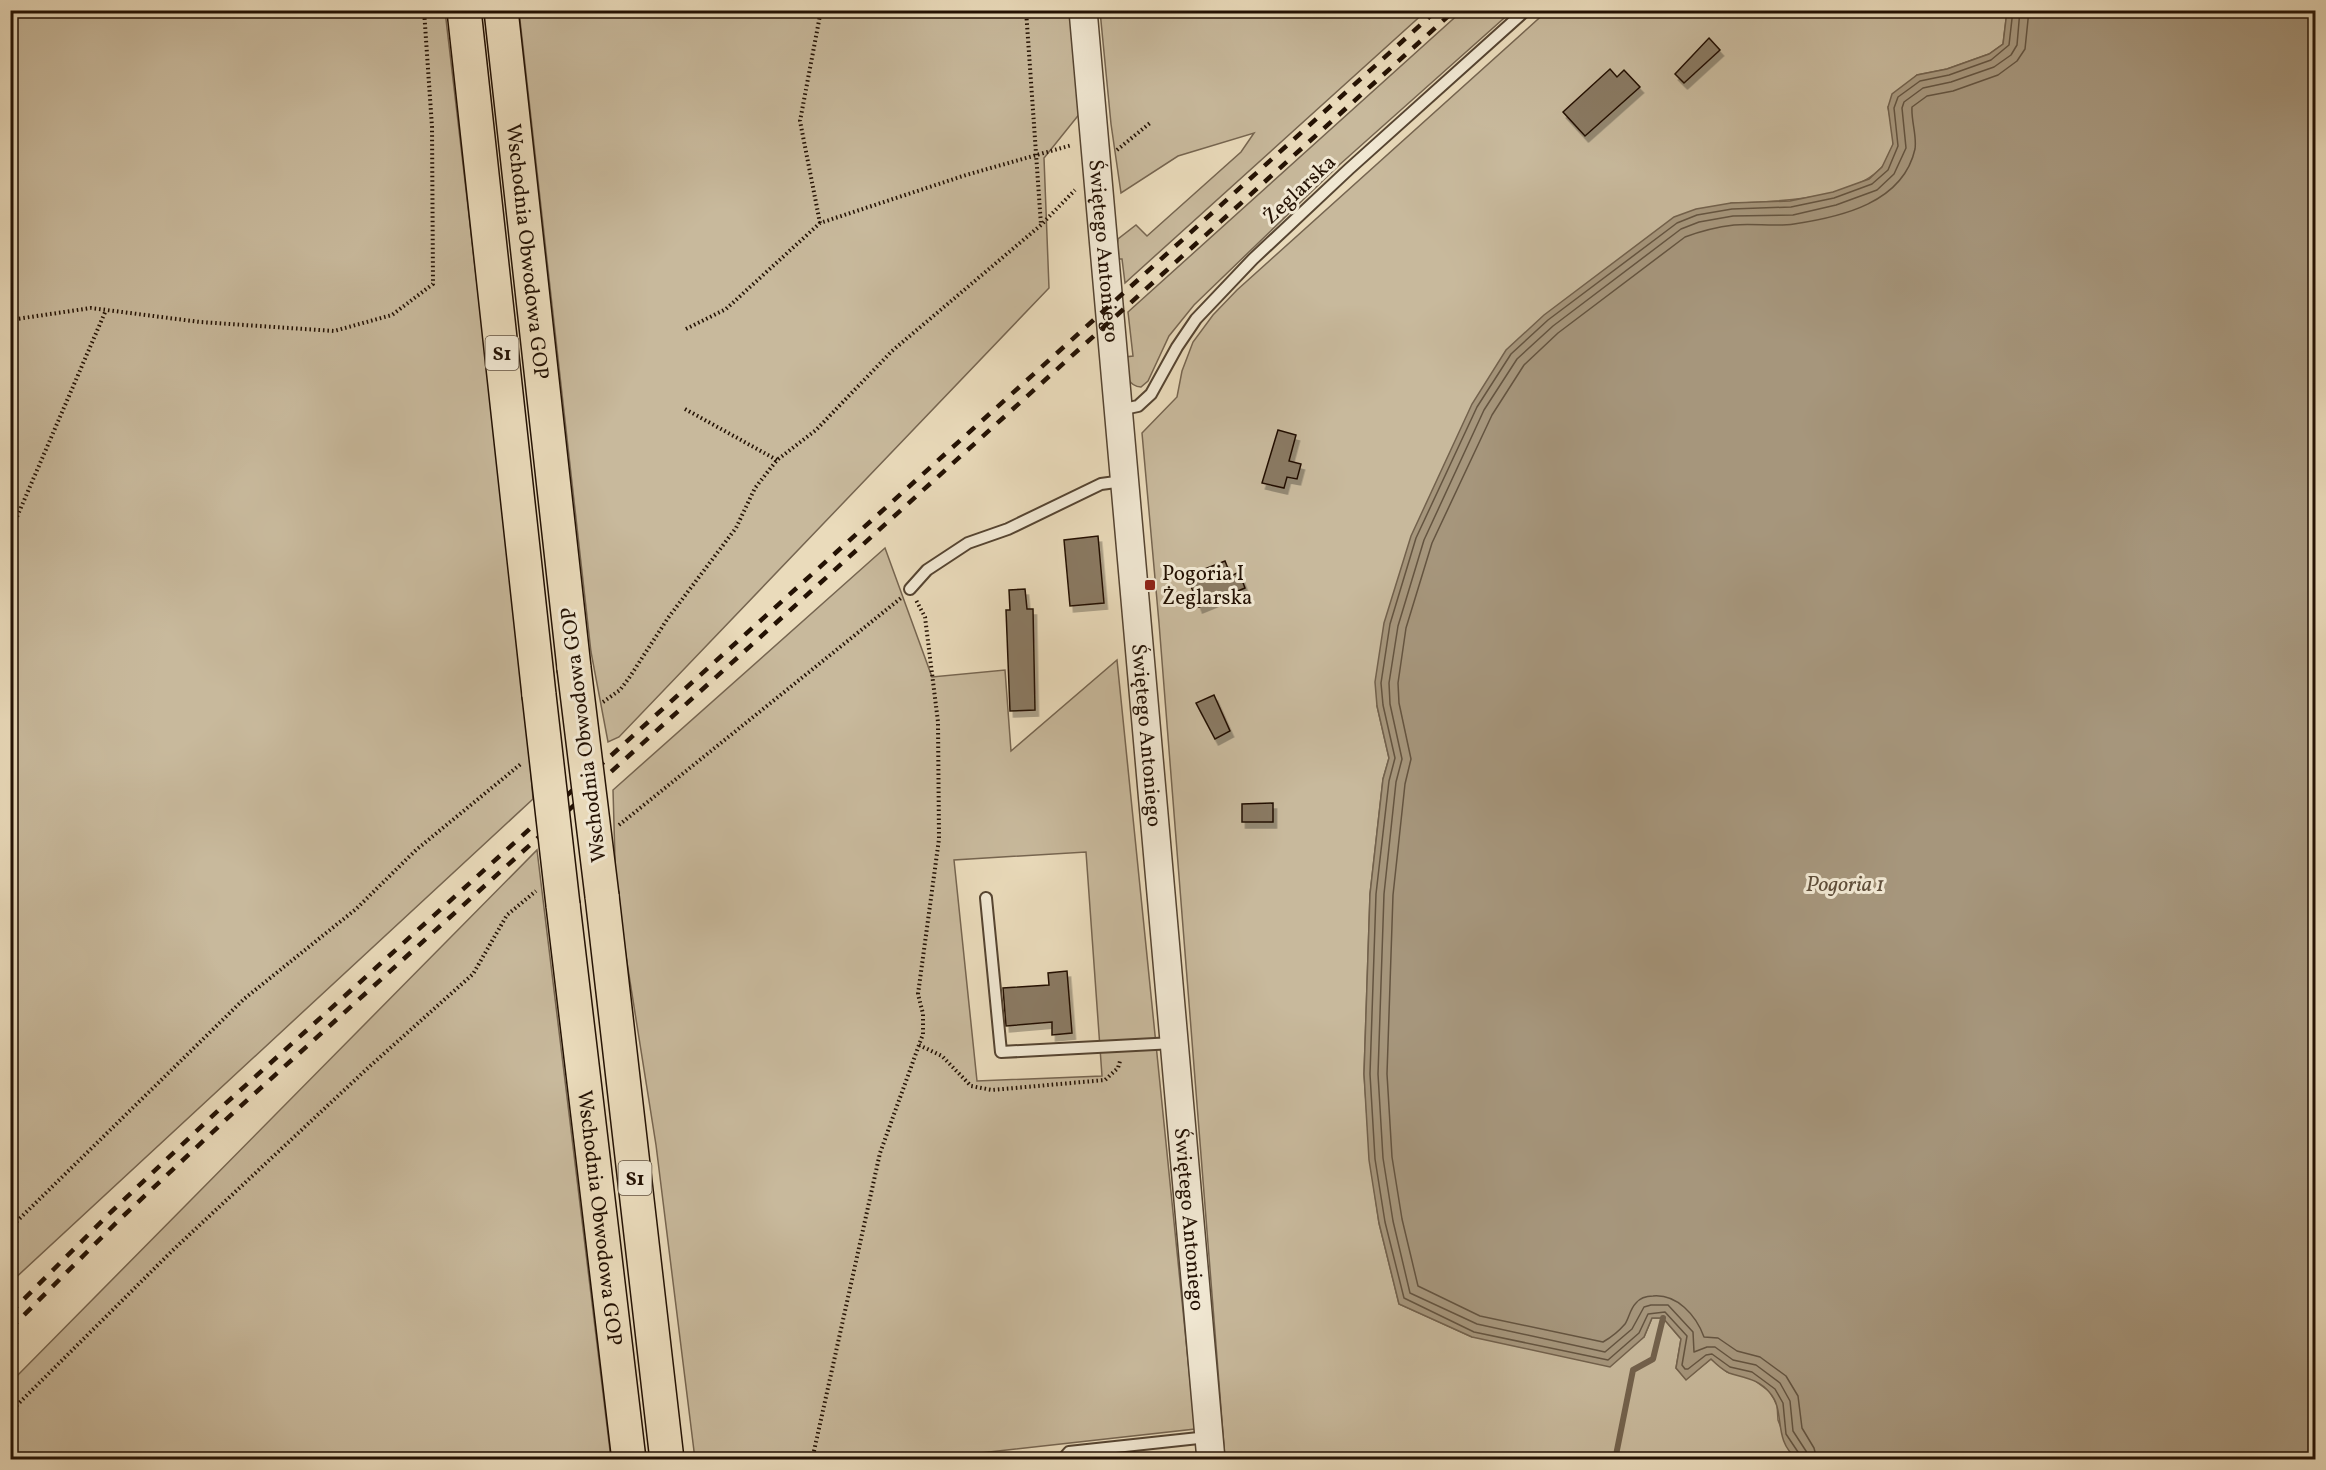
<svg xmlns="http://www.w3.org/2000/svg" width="2326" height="1470" viewBox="0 0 2326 1470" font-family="Vollkorn,serif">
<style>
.green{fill:#c8b99c;stroke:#766550;stroke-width:1.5;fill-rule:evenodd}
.water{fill:#a6967c;stroke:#72614c;stroke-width:1.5}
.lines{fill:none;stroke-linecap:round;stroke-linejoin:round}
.shore{stroke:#645440;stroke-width:1.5}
.stream{stroke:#72614c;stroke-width:6}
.building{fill:#8a7a63;stroke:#231103;stroke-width:1.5;filter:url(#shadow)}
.service-casing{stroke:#554431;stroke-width:14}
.tertiary-casing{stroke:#554431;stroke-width:30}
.motorway-casing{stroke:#231103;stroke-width:36}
.path{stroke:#231103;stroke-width:4;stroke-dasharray:1.5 3;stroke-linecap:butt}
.service{stroke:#f1e8d3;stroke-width:10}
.tertiary{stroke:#f1e8d3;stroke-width:27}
.motorway{stroke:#eadbbb;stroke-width:33}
.rail{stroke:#231103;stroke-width:4.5;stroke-dasharray:10 10;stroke-linecap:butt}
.motorway-bridge-casing{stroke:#231103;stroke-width:36;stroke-linecap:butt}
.motorway-bridge{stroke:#eadbbb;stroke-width:33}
.poi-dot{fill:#8f2418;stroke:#f1e8d3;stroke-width:2}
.labels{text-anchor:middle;stroke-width:6;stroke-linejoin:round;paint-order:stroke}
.shield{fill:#f1e8d3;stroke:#615241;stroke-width:1.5}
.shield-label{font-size:20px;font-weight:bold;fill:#231103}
.street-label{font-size:21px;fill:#231103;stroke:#f1e8d3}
.poi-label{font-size:21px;fill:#231103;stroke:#f1e8d3;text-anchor:start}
.water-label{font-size:22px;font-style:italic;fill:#5e4d39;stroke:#f1e8d3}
</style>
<defs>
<filter id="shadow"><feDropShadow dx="3.5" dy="6" stdDeviation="0" flood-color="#0004"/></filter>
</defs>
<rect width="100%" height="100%" fill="#eadbbb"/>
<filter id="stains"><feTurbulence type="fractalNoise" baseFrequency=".00333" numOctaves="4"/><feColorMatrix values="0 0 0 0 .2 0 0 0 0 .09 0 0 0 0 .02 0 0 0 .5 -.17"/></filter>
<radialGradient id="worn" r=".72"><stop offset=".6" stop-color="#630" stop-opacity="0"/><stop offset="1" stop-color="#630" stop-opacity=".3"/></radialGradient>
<path class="green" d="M11 11H445L524 684 533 799 11 1282Z
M519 11H1071L1081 112 1044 158 1049 288 619 737 608 742 591 652Z
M1100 11H1426L1125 283 1122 259H1115L1118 239 1136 225 1147 236 1241 152 1254 133 1178 156 1121 193 1111 124Z
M1462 11H1512L1338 166 1194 305 1169 336 1148 381 1141 387C1125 386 1127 370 1125 357L1133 356 1128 312Z
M1547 11H2007L2003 44 1989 54 1947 69 1917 75 1888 107C1890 118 1894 133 1893 144 1884 201 1774 202 1731 203L1377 706 1389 758 1383 779 1370 894 1364 1074 1370 1160 1379 1223 1399 1304 1472 1337H1644L1652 1318H1663L1681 1339 1676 1368 1686 1379 1711 1359 1727 1372 1750 1377 1770 1392 1777 1404 1778 1420 1792 1456 1797 1459H1225L1159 623 1142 433 1177 397 1182 371 1193 342 1213 315 1237 290Z
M885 548 932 677 1005 670 1011 751 1117 660 1195 1429 926 1459H695L656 1145 616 893 613 790ZM1086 852 1102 1076 977 1081 954 860Z
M537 850 611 1459H11V1382Z"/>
<path class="water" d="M2007 11H2315V1459H1797C1772 1439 1786 1411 1770 1393 1759 1379 1745 1378 1729 1373 1723 1370 1716 1364 1711 1359L1686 1380 1676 1368 1681 1339 1663 1318H1652L1644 1337 1610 1367 1472 1337 1399 1304 1379 1223 1369 1160 1364 1074 1370 894 1383 779 1389 758 1377 706 1375 682 1384 623 1411 536 1472 404 1506 350 1544 315 1674 217 1696 209 1731 203 1790 201 1833 192 1869 179 1882 167 1893 144 1888 107 1892 94 1917 75 1947 69 1989 54 2003 44Z"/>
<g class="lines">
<path class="shore" d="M1800 1460V1455L1786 1434 1783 1403 1775 1389 1752 1372 1730 1367 1712 1354 1706 1355 1688 1369H1685L1682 1365 1687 1336 1665 1312 1648 1314 1639 1333 1608 1360 1474 1332 1404 1298 1385 1222 1375 1159 1370 1074 1376 894 1389 781 1395 758 1383 705 1381 683 1390 624 1416 538 1477 407 1511 354 1548 320 1677 223 1697 215 1732 209 1791 207 1834 198 1872 184 1888 170 1898 146 1894 108 1898 97 1920 81 1949 75 1991 60 2009 45 2013 10
M1808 1460 1806 1451 1793 1431 1790 1401 1780 1383 1756 1365 1733 1360 1715 1347H1707L1694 1352 1693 1332 1668 1305H1651L1644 1307 1632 1329 1605 1352 1477 1324 1410 1293 1393 1221 1383 1158 1378 1074 1384 894 1396 782 1402 759 1390 704 1389 683 1398 626 1424 540 1484 410 1517 359 1553 326 1681 229 1699 222 1733 216 1793 215 1836 205 1877 190 1894 174 1906 148 1902 108 1904 102 1923 88 1951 82 1994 67 2011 55 2017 45 2020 10
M1817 1460 1814 1448 1802 1428 1798 1396 1786 1376 1760 1357 1737 1351 1718 1338 1704 1337C1696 1315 1677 1294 1653 1296 1646 1296 1640 1298 1636 1303 1630 1309 1629 1318 1625 1324 1619 1331 1610 1338 1603 1342L1480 1316 1418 1286 1402 1219 1392 1157 1387 1074 1393 895 1405 784 1411 759 1399 703 1398 683 1406 628 1432 543 1492 415 1524 365 1558 333 1685 237C1701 231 1717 227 1734 225 1754 223 1774 227 1794 224 1841 217 1903 203 1915 149 1917 135 1911 121 1912 107L1927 96 1953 91 1998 75 2017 61 2025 49 2029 10"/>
<path class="stream" d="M1615 1460 1633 1370 1653 1359 1663 1318"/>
</g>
<path class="building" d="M1709 38 1720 50 1684 83 1675 74Z
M1610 69 1617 77 1624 70 1640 87 1585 136 1563 112Z
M1278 430 1296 435 1289 461 1301 464 1297 479 1287 477 1284 488 1262 483Z
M1098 536 1104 603 1070 606 1064 540Z
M1225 561 1231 576 1239 572 1245 588 1199 607 1187 576Z
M1025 589 1027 609H1033L1035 710 1010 711 1006 610H1010L1009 590Z
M1214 695 1230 731 1215 739 1196 703Z
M1273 803V822H1242V804Z
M1067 971 1072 1033 1052 1035V1022L1006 1026 1003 988 1049 985 1048 973Z"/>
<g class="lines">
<g class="service-casing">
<path id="service" d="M1119 410 1138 406 1151 394 1177 347 1196 319 1253 259 1349 169 1526 10
M910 589 927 570 968 543 1008 529 1101 484 1123 481
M986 898 1001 1052 1174 1043
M1062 1460 1069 1452 1208 1437"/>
</g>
<g class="tertiary-casing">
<g id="tertiary">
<path id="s1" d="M1083 10 1211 1460"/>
</g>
</g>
<g class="motorway-casing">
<g id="motorway">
<path d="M464 10 539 695"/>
<path id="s2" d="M501 10 574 668"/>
<path d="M602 896 667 1460"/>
<path id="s3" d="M563 905 629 1460"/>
</g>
</g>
<path class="path" d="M1026 10 1041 225
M1117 150 1150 123
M820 223 800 121 821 10
M10 320 91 308 200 322 334 331 392 315 433 284 432 127 424 10
M686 329 726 309 820 223 966 175 1072 145
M685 409 777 460
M10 533 106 310
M603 702 620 690 629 678 668 618 736 528 755 488 777 460 816 430 892 351 1041 225 1075 190
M619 825 901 598
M919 1045 942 1056 971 1086 992 1090 1105 1080 1118 1068 1120 1061
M10 1228 244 999 356 909 416 850 522 763
M10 1412 173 1250 370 1066 473 974 507 915 536 891
M812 1460 880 1153 923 1034V1014L918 994 939 839 938 722 925 617 916 600"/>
<use href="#service" class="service"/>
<use href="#tertiary" class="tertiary"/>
<use href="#motorway" class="motorway"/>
<path class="rail" d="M10 1313 111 1212 225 1104 1437 10
M10 1329 119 1220 233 1113 1455 10"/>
<g class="motorway-bridge-casing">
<path id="motorway-bridge" d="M574 668 602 896
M539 695 563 905"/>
</g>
<use href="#motorway-bridge" class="motorway-bridge"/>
</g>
<rect class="poi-dot" x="1144" y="579" width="12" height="12" rx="3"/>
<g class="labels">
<g class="shield">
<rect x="485.5" y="336" width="33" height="34" rx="4.5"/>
<rect x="618.5" y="1161" width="33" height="34" rx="4.5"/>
</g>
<g class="shield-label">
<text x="502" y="360">S1</text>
<text x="635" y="1185">S1</text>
</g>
<g class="street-label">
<text transform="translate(1299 189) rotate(-43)" y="7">Żeglarska</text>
<text dy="7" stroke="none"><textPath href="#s1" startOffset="242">Świętego Antoniego</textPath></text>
<text dy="7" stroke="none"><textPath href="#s2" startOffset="243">Wschodnia Obwodowa GOP</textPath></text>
<text transform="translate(583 735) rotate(-97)" y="7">Wschodnia Obwodowa GOP</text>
<text dy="7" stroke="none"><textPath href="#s1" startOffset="728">Świętego Antoniego</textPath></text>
<text dy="7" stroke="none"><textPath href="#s3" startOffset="315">Wschodnia Obwodowa GOP</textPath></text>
<text dy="7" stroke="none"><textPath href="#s1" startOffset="1214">Świętego Antoniego</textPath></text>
</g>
<g class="poi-label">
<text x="1162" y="580">Pogoria I<tspan x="1162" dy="24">Żeglarska</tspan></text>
</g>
<g class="water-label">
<text x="1845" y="891">Pogoria 1</text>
</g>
</g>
<rect width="2326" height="1470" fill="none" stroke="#eadbbb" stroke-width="36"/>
<rect x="12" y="12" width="2302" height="1446" fill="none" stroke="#231103" stroke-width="3"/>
<rect x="18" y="18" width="2290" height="1434" fill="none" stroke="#231103" stroke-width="1.5"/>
<rect width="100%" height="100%" filter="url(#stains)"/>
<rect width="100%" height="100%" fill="url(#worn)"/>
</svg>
